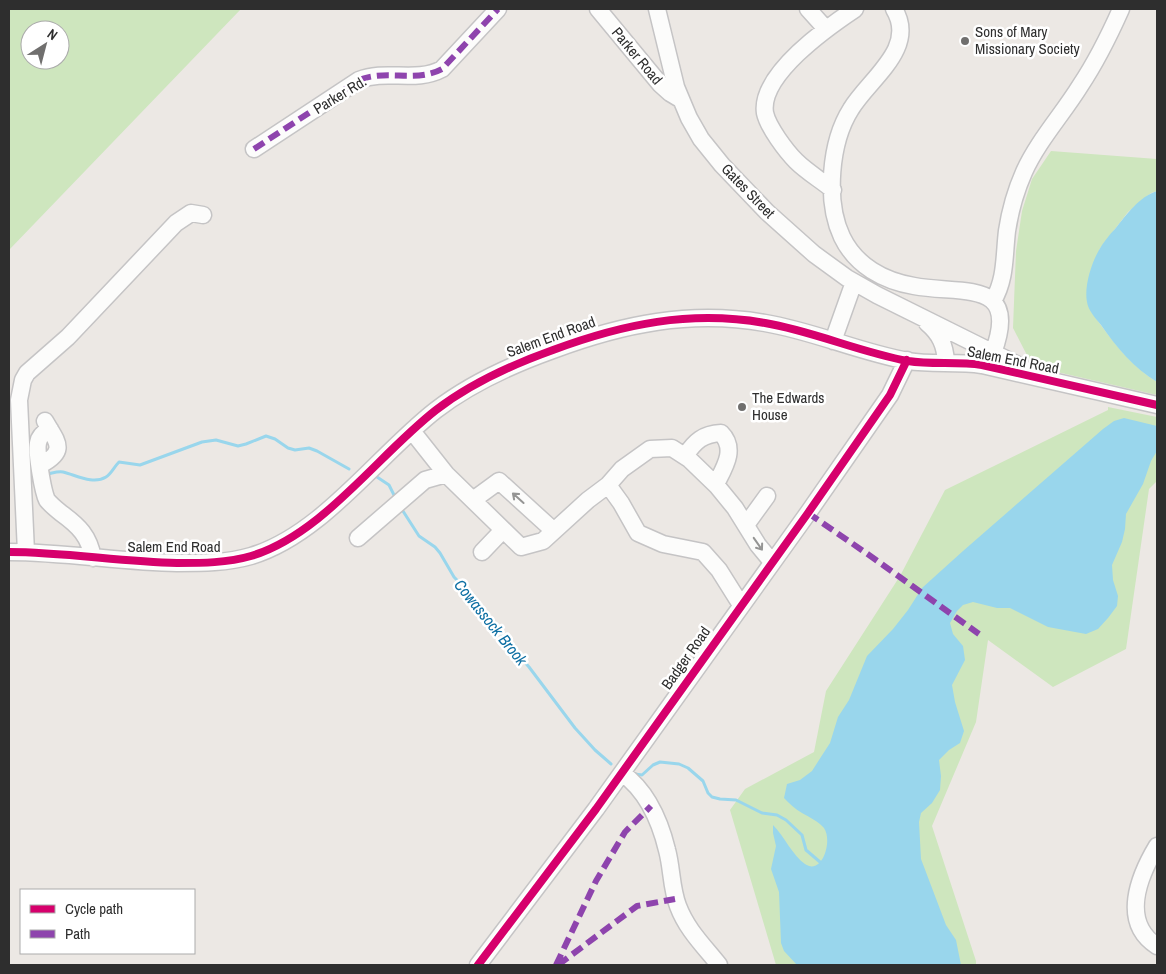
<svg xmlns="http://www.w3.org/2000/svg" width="1166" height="974" viewBox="0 0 1166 974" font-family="'Archivo Narrow',sans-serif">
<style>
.green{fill:#cee6be;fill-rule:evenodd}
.water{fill:#99d6ec}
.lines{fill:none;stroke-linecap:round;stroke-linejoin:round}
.stream{stroke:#99d6ec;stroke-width:3}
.minor-casing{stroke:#c5c4c5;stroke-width:19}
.minor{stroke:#fcfcfb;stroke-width:16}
.quiet{stroke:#8e44ad;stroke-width:6;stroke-dasharray:12 6;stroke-linecap:butt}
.cycleway-casing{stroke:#fff;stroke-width:11}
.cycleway{stroke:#d6006c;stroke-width:8}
.oneway{stroke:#959594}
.poi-dot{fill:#706f6e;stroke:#fff;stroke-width:2}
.labels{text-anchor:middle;stroke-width:5;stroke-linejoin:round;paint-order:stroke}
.poi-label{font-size:15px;fill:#2e2e2e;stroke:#fff;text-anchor:start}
.street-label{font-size:15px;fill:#2e2e2e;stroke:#fff}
.water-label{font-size:16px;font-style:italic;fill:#0d6fa3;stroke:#fff}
</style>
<rect width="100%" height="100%" fill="#ece8e4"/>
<path class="green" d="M9 9H241L9 250ZM30 30H60V60H30Z
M1051 151 1157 159V191L1151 193 1128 212 1099 250 1095 317C1113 342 1131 366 1157 382V395L1044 369 1031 363 1013 328 1016 251 1022 211 1032 179Z
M1108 407 1157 417V481L1149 489 1126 649 1053 687 988 640 976 722 932 826 976 961V965H776L730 810 745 789 814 752 826 691 900 576 945 490 1108 410Z"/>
<path class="water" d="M1157 191V382C1134 368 1117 348 1101 325 1096 319 1088 310 1087 302 1084 287 1091 264 1099 250 1103 243 1109 235 1115 229 1127 214 1139 197 1157 191Z
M1124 418 1157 426V451L1151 461 1143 484 1126 514 1125 529 1122 542 1112 565 1113 580 1118 596 1117 606 1108 618 1098 629 1086 634 1048 627 1010 608H997L973 602 963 605 957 611 950 623 953 634 963 646 965 660 952 685 955 702 964 731 960 743 949 750 939 760 941 776 940 790 932 803 921 813 919 822 921 859 946 925 956 940 961 965H797L784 951 781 943 779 892 771 869 776 846 773 833V825C784 836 793 856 805 864 822 876 833 841 824 828 818 821 809 817 802 813 795 809 789 803 784 798L787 784 800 780 812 771 819 760 830 743 838 717 849 700 867 656 893 629 908 610 922 588 963 551 1103 429 1114 421Z"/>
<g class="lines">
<path class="stream" d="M47 474C53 473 58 471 63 472 76 475 93 485 106 477 111 474 114 467 119 462L140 465 202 442 216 440 238 446 246 444 266 436 275 439 288 448 295 450 309 448 317 451 349 469
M377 477 389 485 396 499
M401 508 419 536 435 547 440 553 454 577 478 602 512 648 529 667 575 728 595 750 611 764
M635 774 642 775 653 765 660 762 679 764 688 768 703 781 708 793 712 797 720 799 736 800 762 813 777 815 786 820 802 835 806 850 820 862"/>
<g class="minor-casing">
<path id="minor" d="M598 9 660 84 670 93 680 99
M657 9 676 87 689 118 701 139 722 165 767 212 814 254 847 278 877 295 1022 367
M808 9 826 29
M894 9C918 48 869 79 851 109 830 142 825 201 842 237 856 266 884 281 914 286 962 295 1021 278 993 353
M254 149 359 80C386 69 416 83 442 69L498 9
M833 190C821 180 807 172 796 161 786 151 768 127 765 113 759 75 828 27 855 9
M993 301C1006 279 1004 256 1007 231 1010 211 1016 190 1024 172 1038 141 1062 115 1080 86 1096 62 1109 36 1121 9
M927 323C940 334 945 345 946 362
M833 341 854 282
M50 429C44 432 39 436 38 443 36 452 43 492 47 500 51 505 56 509 61 513 79 526 89 536 93 558
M412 431 446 474 521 547 543 541 588 500 608 485 621 503 638 533 663 544 703 552 719 570 741 605
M685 456C695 441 703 434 721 433 737 449 724 468 716 484
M40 465C68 451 57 442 45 421
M608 485 622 469 650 449 672 448 689 459 717 486 735 508 758 545 772 562
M473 500 499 481 554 531
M746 525 767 496
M358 538 425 480 446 474
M9 552C65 552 121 562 177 563 202 563 227 563 251 556 322 535 378 455 436 410 471 383 511 365 553 350 623 324 690 310 765 323 813 331 859 352 908 361 932 365 957 361 982 365L1157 405
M26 552 19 400 23 380 27 373 68 337 176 223 191 213 203 215
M482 552 503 530
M622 773C647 791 660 821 667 850 672 868 671 888 678 906 687 930 704 946 719 965
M1157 846C1139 876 1120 922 1157 946
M478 965 596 809 808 513 890 395 907 360"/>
</g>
<use href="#minor" class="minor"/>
<path class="quiet" d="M254 149 359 80C386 69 416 83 442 69L498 9
M808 513 869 555 979 634
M556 965 596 881 625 832 651 806
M558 965 637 906 675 899"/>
<g class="cycleway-casing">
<path id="cycleway" d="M9 552C65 552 121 562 177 563 202 563 227 563 251 556 322 535 378 455 436 410 471 383 511 365 553 350 623 324 690 310 765 323 813 331 859 352 908 361 932 365 957 361 982 365L1157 405
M478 965 596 809 808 513 890 395 907 360"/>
</g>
<use href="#cycleway" class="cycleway"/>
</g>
<defs><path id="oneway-shaft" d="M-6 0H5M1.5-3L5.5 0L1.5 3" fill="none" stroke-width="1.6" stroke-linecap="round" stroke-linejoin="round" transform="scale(1.25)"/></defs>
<g class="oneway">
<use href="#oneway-shaft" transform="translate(518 498) rotate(-138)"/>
<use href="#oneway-shaft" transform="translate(758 544) rotate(55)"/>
</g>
<g class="poi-dot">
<circle cx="965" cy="41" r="5"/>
<circle cx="742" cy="407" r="5"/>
</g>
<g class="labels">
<g class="poi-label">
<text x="975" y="37">Sons of Mary<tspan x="975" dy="17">Missionary Society</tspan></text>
<text x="752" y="403">The Edwards<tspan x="752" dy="17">House</tspan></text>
</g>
<g class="street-label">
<text transform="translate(637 56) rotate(50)" y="5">Parker Road</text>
<text transform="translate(340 95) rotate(-31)" y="5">Parker Rd.</text>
<text transform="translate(748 191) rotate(46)" y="5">Gates Street</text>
<text transform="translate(551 337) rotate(-20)" y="5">Salem End Road</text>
<text transform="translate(1013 360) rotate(11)" y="5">Salem End Road</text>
<text x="174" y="552">Salem End Road</text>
<text transform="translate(686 658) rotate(-55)" y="5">Badger Road</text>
</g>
<g class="water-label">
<text transform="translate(491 622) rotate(51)" y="6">Cowassock Brook</text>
</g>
</g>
<rect width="1166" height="974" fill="none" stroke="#2e2e2e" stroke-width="20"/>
<rect x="20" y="889" width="175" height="65" fill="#ffffff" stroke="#ababab"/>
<rect x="30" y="905" width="25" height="8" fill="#d6006c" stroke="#ababab"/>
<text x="65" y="914" font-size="15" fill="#2e2e2e">Cycle path</text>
<rect x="30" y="930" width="25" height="8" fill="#8e44ad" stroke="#ababab"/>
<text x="65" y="939" font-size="15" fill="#2e2e2e">Path</text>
<g transform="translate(45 45) rotate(36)"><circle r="24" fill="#ffffff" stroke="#ababab"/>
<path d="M0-4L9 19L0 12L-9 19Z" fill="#706f6e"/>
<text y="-8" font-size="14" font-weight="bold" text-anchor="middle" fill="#2e2e2e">N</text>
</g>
</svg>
